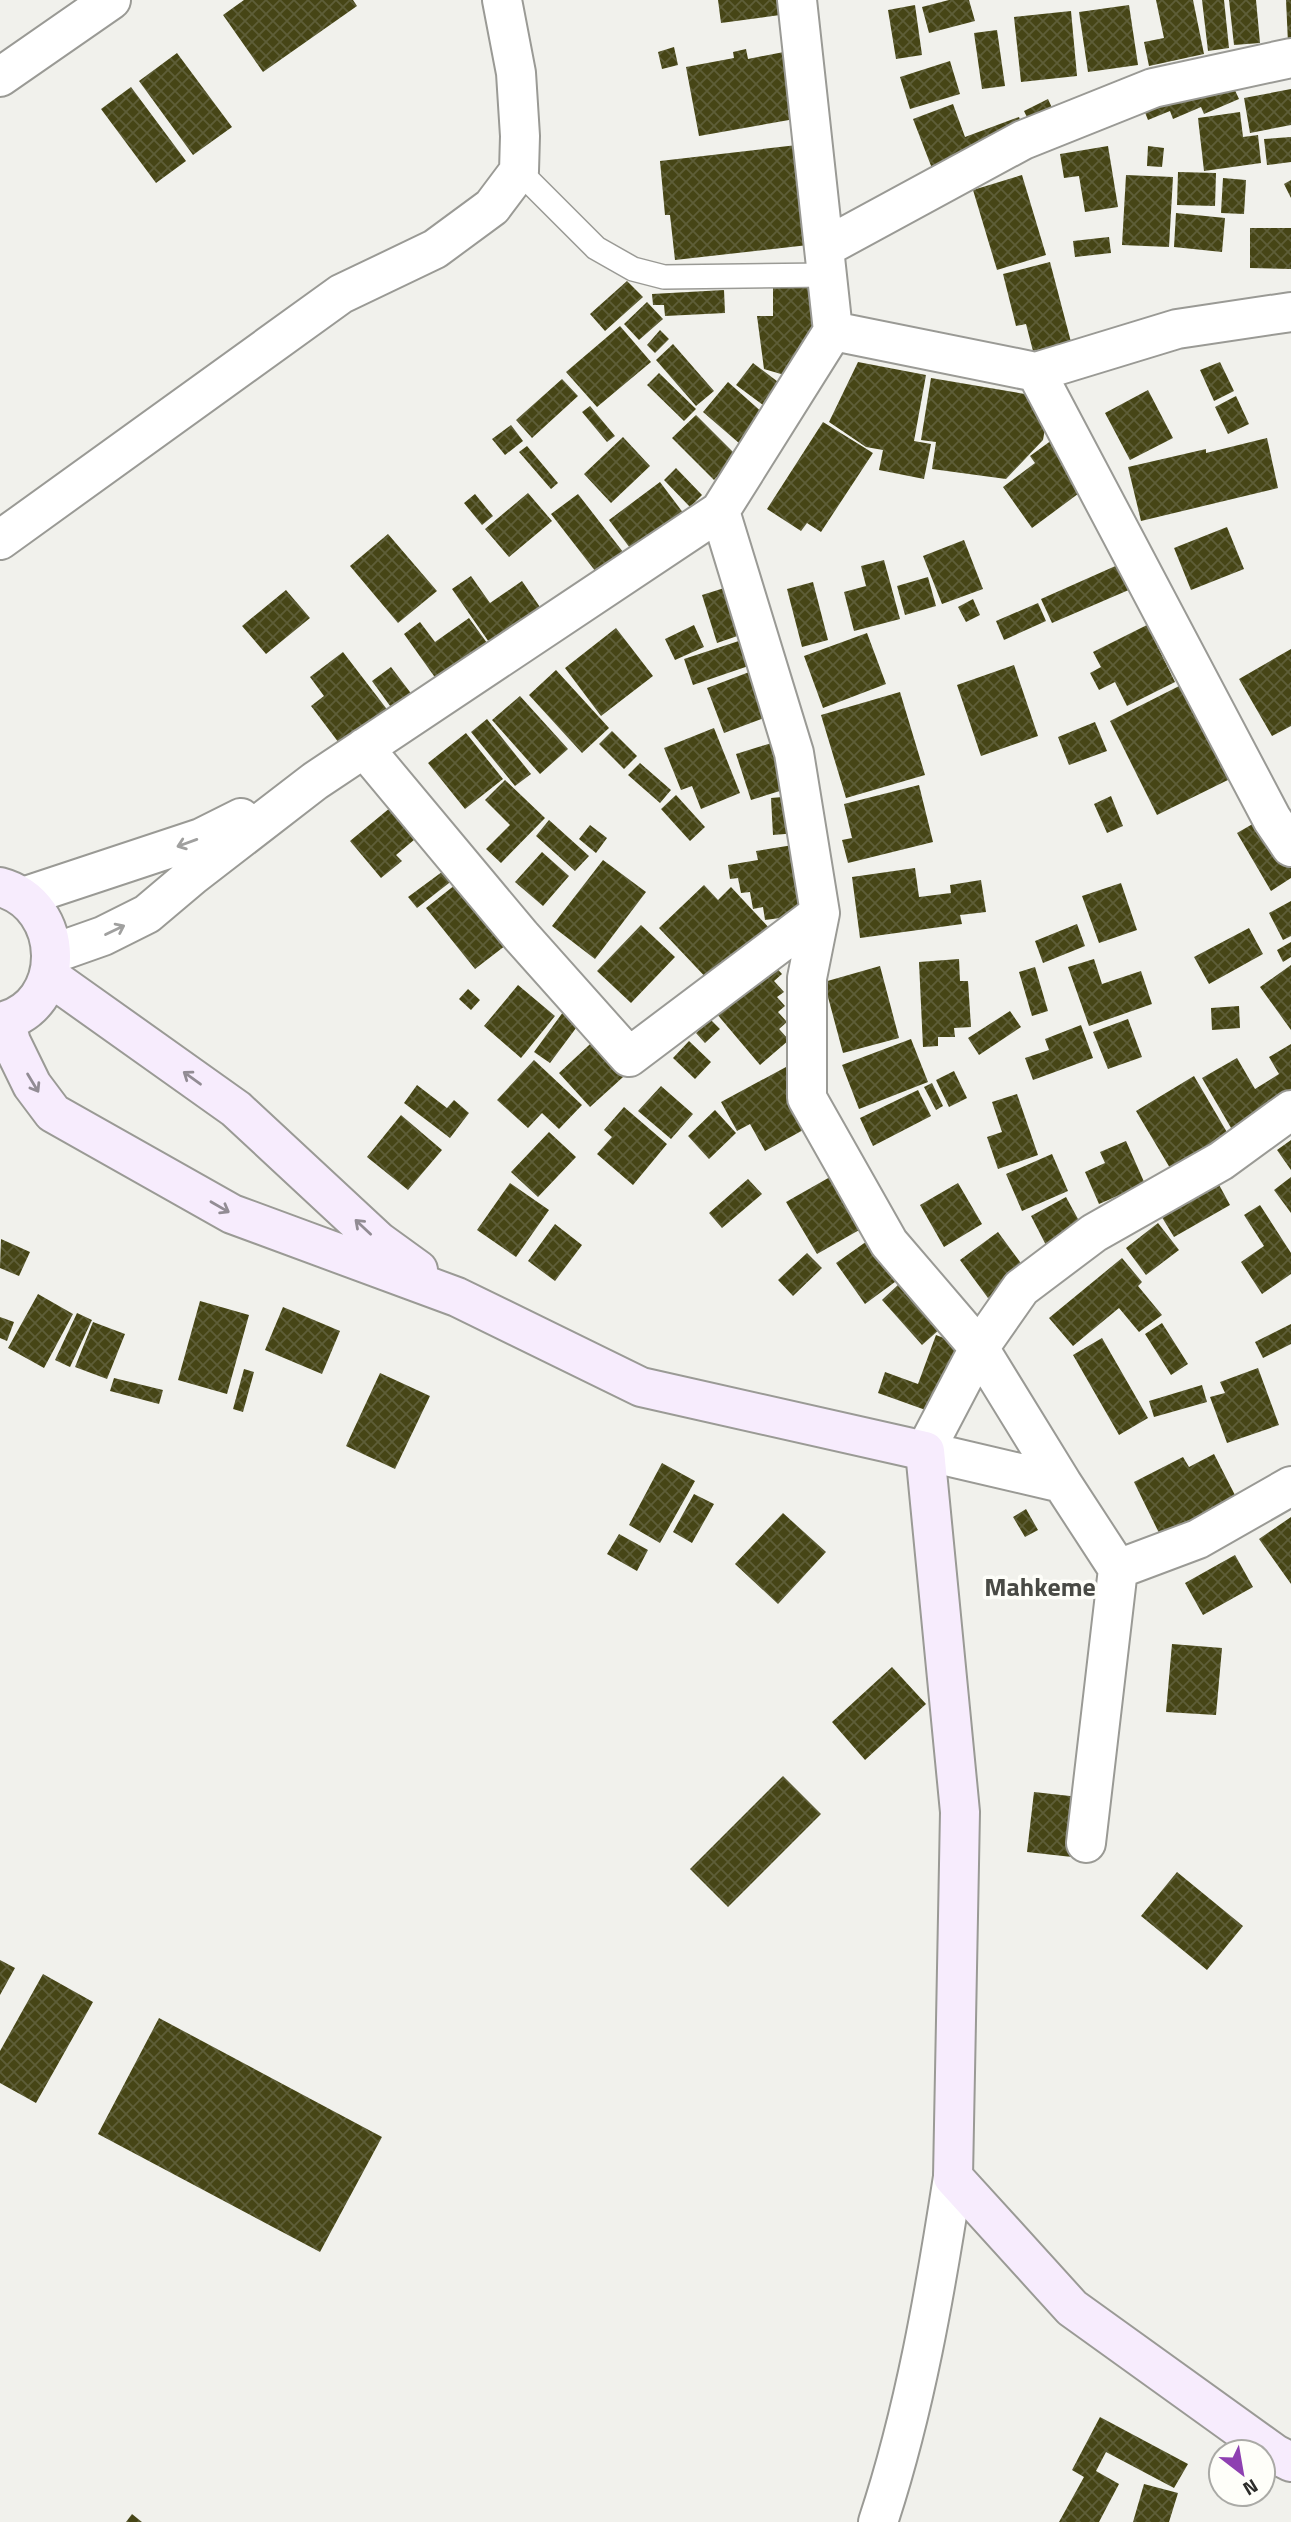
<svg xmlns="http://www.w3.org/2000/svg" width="1291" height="2522" viewBox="0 0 1291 2522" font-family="'Titillium Web',sans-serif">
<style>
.building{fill:url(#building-cross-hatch)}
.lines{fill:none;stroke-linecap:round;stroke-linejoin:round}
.lane-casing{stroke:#9a9a95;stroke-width:26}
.street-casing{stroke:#9a9a95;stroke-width:42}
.secondary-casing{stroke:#9a9a95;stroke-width:42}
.lane{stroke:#fff;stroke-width:23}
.street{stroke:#fff;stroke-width:38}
.secondary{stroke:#f7ecfd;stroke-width:38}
.oneway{stroke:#a0a09f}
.oneway2{stroke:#928c94}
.labels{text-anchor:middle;stroke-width:7;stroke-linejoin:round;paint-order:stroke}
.district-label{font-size:26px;font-weight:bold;fill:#494a45;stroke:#fefef9}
</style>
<defs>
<pattern id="building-cross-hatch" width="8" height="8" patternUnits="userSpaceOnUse" patternTransform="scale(1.75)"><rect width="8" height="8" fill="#464516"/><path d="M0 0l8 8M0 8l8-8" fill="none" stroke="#5e5e38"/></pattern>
</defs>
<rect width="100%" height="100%" fill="#f1f1ec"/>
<path class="building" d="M244 0H353L357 6 263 72 223 15Z
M718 0H785L787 14 721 23Z
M949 0H969L975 21 929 33 922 7Z
M1156 0H1193L1204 54 1149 66 1144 42 1164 38Z
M1202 0H1224L1229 48 1208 51Z
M1229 0H1256L1260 43 1234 45Z
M1286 0H1291V43H1288Z
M915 5 922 55 896 59 888 10Z
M1129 5 1138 65 1088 72 1079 12Z
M1071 11 1077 76 1021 82 1014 17Z
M997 30 1005 86 982 89 974 33Z
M674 47 678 65 662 69 658 52Z
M746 49 748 59 794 50 806 117 699 136 686 67 734 58 733 52Z
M177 53 232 127 193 155 139 81Z
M950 61 960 94 910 109 900 77Z
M1227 73 1239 99 1204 114 1201 107 1173 119 1170 111 1148 120 1144 110Z
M131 87 186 161 156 183 101 109Z
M1291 89V125L1250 133 1244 98Z
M1048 99 1058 121 1034 132 1024 111Z
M953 104 965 137 1019 117 1026 136 933 171 913 119Z
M1240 112 1243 137 1258 135 1261 163 1204 171 1198 118Z
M1291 137V162L1267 165 1264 139Z
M806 144 817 244 675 260 670 215H665L660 161Z
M1108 146 1118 207 1085 212 1079 176 1064 178 1060 154Z
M1148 146 1164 148 1162 167 1147 166Z
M1178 172 1216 173 1215 206 1177 205Z
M1022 175 1046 255 997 270 973 190Z
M1126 175 1173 177 1169 247 1122 245Z
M1223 178 1246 180 1244 214 1221 213Z
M1291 180V198L1284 184Z
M1176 213 1225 218 1222 252 1174 247Z
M1250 228H1291V269L1250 268Z
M1109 237 1111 253 1075 257 1073 241Z
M1050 262 1071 342 1033 351 1026 324 1016 326 1003 274Z
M627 281 643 297 605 331 590 314Z
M773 286H821V348L801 380 764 369 757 316H773Z
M724 290 725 313 665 316 664 305H653L652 294Z
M647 302 663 319 639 340 624 324Z
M620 326 651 362 597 407 566 372Z
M660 330 669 339 655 353 647 345Z
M673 344 714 391 696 406 656 360Z
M858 362 926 375 914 441 931 444 924 479 879 470 883 450 866 447 829 422Z
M1220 362 1234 391 1214 401 1200 370Z
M753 363 790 391 774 413 736 385Z
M659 373 696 409 684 421 647 385Z
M931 378 1025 394 1047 417 1043 440 1006 479 932 469 936 442 921 440Z
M562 379 578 396 532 438 516 420Z
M728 382 772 421 747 450 703 412Z
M1148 390 1173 438 1130 460 1105 413Z
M1236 396 1249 424 1228 434 1215 407Z
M590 406 615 436 607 442 582 412Z
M696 415 737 456 714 480 672 438Z
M823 422 873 453 821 532 807 523 801 531 767 509Z
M511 425 523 441 505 455 492 439Z
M623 437 650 466 611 503 584 474Z
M1267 438 1278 488 1141 521 1128 467 1206 449V453Z
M1052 440 1086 488 1032 528 1003 487 1035 463 1030 456Z
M527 446 558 483 551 489 519 452Z
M676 468 702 495 690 507 664 480Z
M660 482 684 514 633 552 609 520Z
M528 493 552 521 509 557 485 529Z
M475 494 493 516 482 525 464 503Z
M578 494 623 552 596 572 551 514Z
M1227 527 1244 569 1191 590 1174 548Z
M388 534 437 591 398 623 350 566Z
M964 540 983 589 942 604 923 556Z
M884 560 900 619 854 631 844 592 866 586 861 566Z
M1120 564 1131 589 1052 623 1041 599Z
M471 576 490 603 522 581 542 610 491 645 452 589Z
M928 577 936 606 905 615 897 586Z
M813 582 828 640 802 647 787 589Z
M737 584 752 631 717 643 702 595Z
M286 590 310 618 266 654 242 626Z
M973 599 980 615 966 622 958 607Z
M1038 603 1046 621 1004 640 996 621Z
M469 618 490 647 439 683 404 634 420 622 435 642Z
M694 625 704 647 675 660 665 639Z
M1147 625 1175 682 1127 706 1115 682 1099 690 1090 673 1101 667 1093 652Z
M616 628 653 676 601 716 565 668Z
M867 633 886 684 823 708 804 656Z
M754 636 763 661 693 685 684 659Z
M1291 649V726L1272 736 1239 679Z
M343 652 389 712 342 747 311 706 324 696 310 677Z
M1014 665 1038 736 981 756 957 685Z
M391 667 413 696 393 710 372 681Z
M556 670 609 728 582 753 529 695Z
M752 671 769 716 724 733 707 688Z
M1191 680 1238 775 1157 815 1110 721Z
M900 692 925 775 846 798 821 715Z
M520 696 568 749 540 774 492 720Z
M487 719 531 774 515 786 471 732Z
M1095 722 1107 751 1069 765 1058 737Z
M714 728 740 793 701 809 692 786 681 790 664 748Z
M612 731 637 756 624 769 599 744Z
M466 733 503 779 465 809 428 763Z
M781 740 796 786 751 800 736 754Z
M640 763 671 790 660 803 628 775Z
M505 780 545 818 501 863 486 849 510 825 485 800Z
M919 785 933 842 848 863 842 840 852 838 844 804Z
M676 795 705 827 690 841 661 809Z
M794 796 797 833 773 835 771 798Z
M1111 796 1123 826 1107 833 1094 804Z
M402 798 427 829 396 855 402 861 381 878 350 841Z
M1263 818 1291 864V878L1271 891 1237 833Z
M549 820 589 856 575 871 536 836Z
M590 825 607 838 596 853 579 839Z
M793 845 803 915 765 920 763 907 753 909 750 892 741 893 738 878 730 879 728 865 758 860 756 851Z
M542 852 569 876 543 906 515 882Z
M603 860 646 892 595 959 552 926Z
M450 866 458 876 417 908 408 897Z
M915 868 919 897 951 893 950 885 981 880 986 912 960 915 962 924 860 938 852 877Z
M460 881 510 942 475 969 426 908Z
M1121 883 1137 930 1099 943 1082 896Z
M704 885 718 900 731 887 771 930 713 985 659 928Z
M1291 901V936L1283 940 1269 913Z
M1077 924 1085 946 1043 963 1035 941Z
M641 925 675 957 631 1003 597 971Z
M1249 928 1263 954 1209 984 1194 957Z
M1291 942V957L1283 962 1277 950Z
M959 959 960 981H968L971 1027 954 1028 955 1037H938V1046L923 1047 919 962Z
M1094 959 1102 984 1141 971 1152 1004 1089 1026 1068 967Z
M773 964 782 974 774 981 784 992 777 997 785 1006 778 1012 787 1022 779 1029 789 1040 760 1065 716 1013Z
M1291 965V1030L1260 987Z
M880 966 899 1038 843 1053 824 982Z
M1035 967 1048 1011 1032 1016 1019 972Z
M518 985 555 1016 521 1058 484 1026Z
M468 989 480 1000 471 1010 459 999Z
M1239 1006 1240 1028 1212 1030 1211 1008Z
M566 1008 582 1020 550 1063 534 1052Z
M1010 1011 1021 1027 979 1055 968 1038Z
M1128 1019 1142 1057 1108 1069 1093 1032Z
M711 1020 720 1029 705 1043 696 1033Z
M1081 1025 1093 1058 1033 1080 1025 1058 1049 1050 1045 1039Z
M602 1033 633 1068 590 1107 559 1073Z
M911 1039 928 1082 859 1109 842 1065Z
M689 1041 711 1062 695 1079 673 1058Z
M1291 1044V1098L1234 1133 1202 1078 1237 1058 1255 1089 1279 1074 1269 1057Z
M534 1060 582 1105 559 1129 542 1113 528 1128 497 1100Z
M786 1067 816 1123 765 1151 750 1124 737 1131 721 1102Z
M954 1071 967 1098 949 1107 936 1080Z
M1194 1076 1228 1134 1170 1168 1136 1111Z
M932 1083 943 1106 936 1110 924 1087Z
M417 1085 447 1108 454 1100 469 1113 450 1138 404 1103Z
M661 1086 693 1114 671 1139 638 1111Z
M918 1090 931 1116 873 1146 860 1118Z
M1017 1094 1038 1155 998 1169 987 1137 1002 1132 992 1102Z
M624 1107 667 1144 633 1185 597 1154 612 1137 604 1130Z
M715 1110 736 1133 709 1159 688 1136Z
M401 1115 442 1150 408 1190 367 1157Z
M549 1132 576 1157 538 1197 511 1172Z
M1291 1140V1170L1277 1150Z
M1126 1141 1145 1184 1099 1204 1085 1172 1105 1163 1100 1152Z
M1052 1154 1068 1191 1022 1211 1006 1174Z
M830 1177 861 1229 817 1254 786 1202Z
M1291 1177V1213L1274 1190Z
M748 1179 762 1194 722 1228 709 1213Z
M1217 1181 1230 1205 1174 1237 1160 1214Z
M510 1183 549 1210 516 1257 477 1230Z
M958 1183 982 1224 944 1247 920 1205Z
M1066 1197 1084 1230 1048 1249 1031 1216Z
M1260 1205 1291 1253V1274L1262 1294 1241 1262 1264 1246 1244 1215Z
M1158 1223 1179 1250 1146 1275 1126 1248Z
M555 1224 582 1245 555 1281 528 1261Z
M998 1232 1026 1270 988 1298 960 1260Z
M1 1239 30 1252 19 1276 0 1268Z
M870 1239 899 1279 865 1304 836 1263Z
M807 1253 822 1268 793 1296 778 1280Z
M1122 1258 1142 1282 1138 1286 1162 1315 1139 1332 1119 1308 1073 1346 1049 1318Z
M899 1284 940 1329 922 1345 882 1300Z
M38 1294 73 1314 44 1368 8 1348Z
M200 1301 249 1315 227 1394 178 1380Z
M283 1307 340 1331 322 1374 265 1350Z
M77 1313 92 1320 70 1367 55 1360Z
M0 1317 14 1322 7 1341 0 1338Z
M93 1322 125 1334 107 1379 75 1367Z
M1162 1323 1188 1364 1171 1375 1145 1334Z
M1291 1324V1344L1263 1358 1255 1342Z
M936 1335 959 1344 934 1413 878 1393 885 1372 918 1384Z
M1102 1338 1148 1418 1119 1435 1073 1355Z
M1258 1368 1279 1425 1227 1443 1210 1397 1225 1393 1220 1382Z
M244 1369 254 1372 243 1412 233 1409Z
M380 1373 430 1396 395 1469 346 1446Z
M114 1378 163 1390 159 1404 110 1391Z
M1202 1385 1207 1402 1154 1417 1149 1401Z
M1214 1454 1238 1501 1162 1539 1134 1482 1183 1457 1189 1467Z
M662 1463 695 1481 660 1543 629 1525Z
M694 1494 714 1504 692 1543 673 1532Z
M1026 1509 1038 1530 1025 1537 1013 1517Z
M783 1513 826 1552 778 1604 735 1564Z
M1291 1517V1584L1259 1539Z
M619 1534 648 1550 637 1571 607 1554Z
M1235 1555 1253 1587 1203 1615 1185 1583Z
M1172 1644 1222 1648 1216 1715 1166 1712Z
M892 1667 926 1704 865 1760 832 1722Z
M783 1776 821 1814 728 1907 690 1869Z
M1034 1792 1079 1797 1072 1857 1027 1852Z
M1177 1872 1243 1926 1207 1970 1141 1916Z
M0 1960 15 1968 0 1995Z
M43 1974 93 2002 36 2103 0 2083V2051Z
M159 2018 382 2137 320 2252 98 2134Z
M1100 2417 1188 2464 1174 2488 1106 2452 1096 2471 1119 2484 1099 2522H1059L1084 2477 1072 2470Z
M1144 2484 1178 2493 1169 2522H1133Z
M132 2514 142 2522H126Z"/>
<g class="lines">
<g class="lane-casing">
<path id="lane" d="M519 171 596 248 633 269 664 277 827 275"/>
</g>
<g class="street-casing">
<path id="street" d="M0 77 111 0
M824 248 1023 140 1153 88 1291 58
M833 331 1036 372 1272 819 1291 847
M1036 372 1177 329 1291 312
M720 511 794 753 820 913 807 978V1098L889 1243 979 1348 1062 1483
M0 540 341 294 435 249 492 207 519 171 520 136 516 73 502 0
M364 748 521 936 629 1057 820 913
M23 897 201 838 241 818
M52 954 103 936 147 914 192 876 315 781 720 511 833 331 797 0
M1291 1110 1221 1161 1094 1233 1021 1288 979 1348 925 1451 1062 1483 1118 1569 1198 1539 1291 1486
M1086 1843 1118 1569
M878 2522C915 2410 935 2293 953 2177"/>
</g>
<g class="secondary-casing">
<path id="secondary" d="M0 887C67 905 69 1007 0 1022
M49 976 236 1109 378 1241 418 1270
M5 1021 11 1042 32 1085 53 1113 232 1214 457 1297 641 1387 925 1451 960 1812 953 2177 1072 2308 1275 2454 1291 2462"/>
</g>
<use href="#lane" class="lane"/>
<use href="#street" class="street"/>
<use href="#secondary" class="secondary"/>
</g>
<defs><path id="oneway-shaft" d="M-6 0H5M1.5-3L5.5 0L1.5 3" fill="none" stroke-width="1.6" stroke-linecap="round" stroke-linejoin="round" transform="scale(1.75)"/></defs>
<g class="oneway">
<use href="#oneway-shaft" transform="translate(187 843) rotate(160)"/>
<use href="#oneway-shaft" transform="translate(115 930) rotate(-26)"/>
</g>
<g class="oneway2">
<use href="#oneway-shaft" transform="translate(192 1078) rotate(-144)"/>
<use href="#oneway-shaft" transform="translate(33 1083) rotate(59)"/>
<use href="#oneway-shaft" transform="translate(220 1207) rotate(30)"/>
<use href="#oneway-shaft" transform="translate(363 1227) rotate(-137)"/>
</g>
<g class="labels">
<g class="district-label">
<text x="1040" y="1596">Mahkeme</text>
</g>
</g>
<g transform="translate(1242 2473) rotate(149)"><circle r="33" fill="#fefef9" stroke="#aaaaa6" stroke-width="2"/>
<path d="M0-5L12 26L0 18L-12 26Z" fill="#8e40b1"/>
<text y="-10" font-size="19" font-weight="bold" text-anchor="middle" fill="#2c2c2a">N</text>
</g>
</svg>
